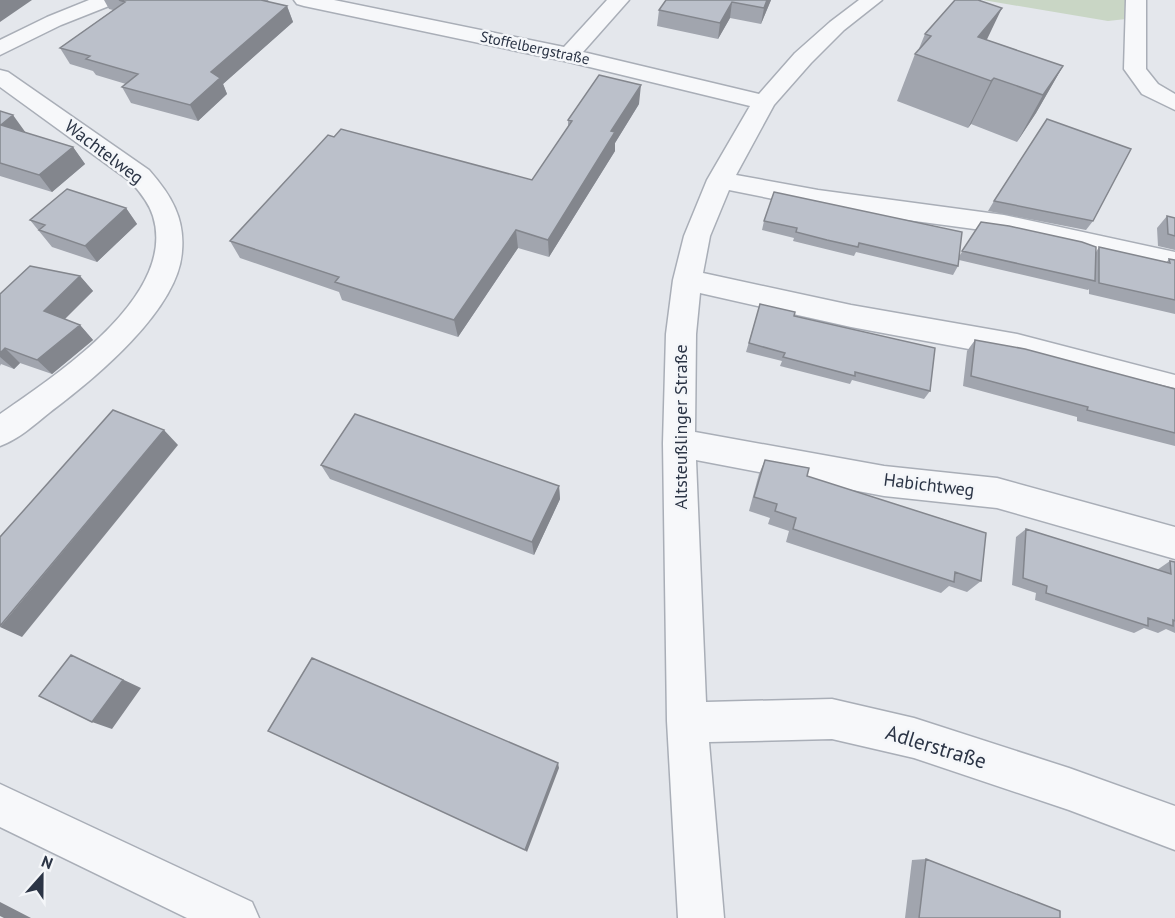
<svg xmlns="http://www.w3.org/2000/svg" width="1175" height="918" viewBox="0 0 1175 918" font-family="'PT Sans',sans-serif">
<style>
.green{fill:#c9d6c5}
.lines{fill:none;stroke-linecap:round;stroke-linejoin:round}
.minor-casing{stroke:#a9aeb7;stroke-width:3}
.minor{fill:#f7f8fa;fill-rule:evenodd}
.wall{fill:#a1a5ae}
.shaded-wall{fill:#83868d}
.building{fill:#bbc0ca;stroke:#83868d;stroke-width:1.5}
.labels{text-anchor:middle;stroke-width:5;stroke-linejoin:round;paint-order:stroke}
.far-street-label{font-size:15px;fill:#2b3445;stroke:#f4f6f9}
.street-label{font-size:18px;fill:#2b3445;stroke:#f4f6f9}
.near-street-label{font-size:21px;fill:#2b3445;stroke:#f4f6f9}
</style>
<rect width="100%" height="100%" fill="#e4e7ec"/>
<path class="green" d="M983 0H1126V19L1108 21Z"/>
<g class="lines">
<g class="minor-casing">
<path id="minor" d="M89 0H117L114 4 61 25 0 55V40L47 17Z
M294 0H334L564 47 607 0H629L583 52 759 94 795 53 830 22 859 0H882L844 30 811 63 774 105 736 175 818 190 1004 215 1175 252V272L1004 233 818 208 729 190 710 236 703 273 851 305 1017 334 1175 375V399L1017 358 851 327 700 293 696 334 695 432 884 466 997 478 1175 527V559L997 508 884 496 696 460 706 702 832 699 914 718 1069 768 1175 806V850L1069 810 914 758 832 739 709 742 724 918H678L667 721 663 443 666 334 673 280 684 236 707 180 750 106 569 62 304 6 297 4Z
M1126 0H1146V69L1158 84 1175 94V110L1142 94 1124 69Z
M0 70 8 72 149 170C171 195 185 218 182 251 179 310 93 380 49 413 34 425 19 439 0 446V414C55 376 178 296 153 216 149 203 140 192 131 182L0 87Z
M0 784 252 902 259 918H187L0 827Z"/>
</g>
<use href="#minor" class="minor"/>
</g>
<path class="wall" d="M104 0H268L269 2 287 6 293 22 223 84 227 94 198 121 131 103 122 87 126 84 96 75 93 71 70 64 60 48 113 10 109 9Z
M666 0H771L761 24 730 18 718 39 657 26 659 10Z
M925 34 987 40 1063 66 1036 113 1017 142 971 124 968 128 897 101 915 54 918 51Z
M639 104 615 143V151L549 257 518 248 458 337 342 300 339 292 240 258 230 241 532 180 568 127V120Z
M0 111 26 133 73 147 85 164 52 192 0 176Z
M994 201 1093 221 1086 230 988 211Z
M126 208 137 224 97 262 52 247 30 220Z
M1167 216 1175 218V250L1158 246 1157 228Z
M764 221 960 255 981 222 1096 252 1099 247 1166 263 1169 259 1175 260V314L1089 294V289L1088 290 959 260 958 266 953 275 856 252 854 256 793 241 794 238 762 230Z
M80 276 93 291 64 319 80 325 93 340 52 374 20 363 14 369 1 364 0 366V294Z
M760 304 794 316 930 391 924 399 852 380 850 384 780 366 782 361 746 352Z
M975 340 1175 388V446L1077 421V417L963 386 967 351Z
M765 460 807 476 981 581 967 592 949 586 941 593 786 542 789 531 768 524 770 518 749 511 759 474Z
M321 465 559 486 560 499 534 555 330 479Z
M1026 529 1157 570 1170 561 1175 562V633L1166 629 1158 633 1144 628 1134 633 1035 600 1036 593 1012 585 1016 537Z
M926 859 1060 918H905L912 860Z"/>
<path class="shaded-wall" d="M0 0H32L0 22Z
M767 0H771L761 24 764 8Z
M732 2 730 18 718 39 720 23Z
M287 6 293 22 223 84 227 94 198 121 190 105 211 72Z
M1002 8 980 54 978 37Z
M1063 66 1036 113 1017 142 1043 95Z
M994 78 971 124 968 128 991 81Z
M641 85 639 104 615 143V151L549 257 548 240 611 131Z
M13 115 26 133 1 125Z
M73 147 85 164 52 192 39 175Z
M126 208 137 224 97 262 85 246Z
M516 230 518 248 458 337 454 320Z
M80 276 93 291 58 326 44 311Z
M80 325 93 340 52 374 37 360Z
M5 348 20 363 14 369 0 357V353Z
M164 430 178 445 22 637 0 627Z
M559 486 560 499 534 555 532 542Z
M71 655 141 688 112 729 92 722Z
M558 763 559 768 527 852 525 850Z
M0 902 31 918H4L0 916Z"/>
<path class="building" d="M119 0H261L287 6 211 72 220 78 190 105 122 87 138 74 86 59 90 56 60 48 125 2Z
M666 0H767L764 8 732 2 720 23 659 10Z
M955 0H978L1002 8 978 37 1063 66 1043 95 994 78 991 81 915 54 931 36 925 34Z
M599 75 641 85 611 131 615 132 548 240 516 230 454 320 335 282 339 277 230 241 328 135 334 137 341 129 532 180 572 121 568 120Z
M0 111 13 115 1 125 73 147 39 175 0 163Z
M1047 119 1131 149 1093 221 994 201Z
M67 189 126 208 85 246 39 230 45 225 30 220Z
M774 192 962 232 958 266 859 243 858 247 827 240 796 232 797 228 764 221Z
M1167 216 1175 218V236L1168 234Z
M981 222 1009 226 1082 242 1096 247 1095 281 962 251Z
M1099 247 1170 263 1169 259 1175 260V300L1099 283Z
M30 266 80 276 44 311 80 325 37 360 5 348 0 353V294Z
M760 304 795 312 794 316 935 348 930 391 855 372V376L783 357 785 353 749 343Z
M975 340 1025 349 1175 389V433L1087 410 1088 407 971 376Z
M113 410 164 430 0 626V537Z
M355 414 559 486 532 542 321 465Z
M765 460 809 468 807 476 986 533 981 581 955 572 954 582 793 529 796 518 775 511 777 504 754 497Z
M1026 529 1171 574 1170 561 1175 562V621L1173 620V626L1148 618V626L1046 593 1047 586 1023 578Z
M71 655 123 680 92 722 39 696Z
M312 658 558 763 525 850 268 731Z
M926 859 1060 911V918H919Z"/>
<g class="labels">
<g class="far-street-label">
<text transform="translate(535 48) rotate(12)" y="5">Stoffelbergstraße</text>
</g>
<g class="street-label">
<text transform="translate(104 152) rotate(37)" y="6">Wachtelweg</text>
<text transform="translate(681 427) rotate(-90)" y="6">Altsteußlinger Straße</text>
<text transform="translate(929 485) rotate(7)" y="6">Habichtweg</text>
</g>
<g class="near-street-label">
<text transform="translate(936 747) rotate(17)" y="7">Adlerstraße</text>
</g>
</g>
<g transform="translate(42 876) rotate(21)" stroke="#f4f6f9" stroke-width="4.5" paint-order="stroke">
<path d="M0-4.5L10 22L0 15L-10 22Z" fill="#2b3445"/>
<text y="-9" font-size="16" font-weight="bold" text-anchor="middle" fill="#2b3445">N</text>
</g>
</svg>
